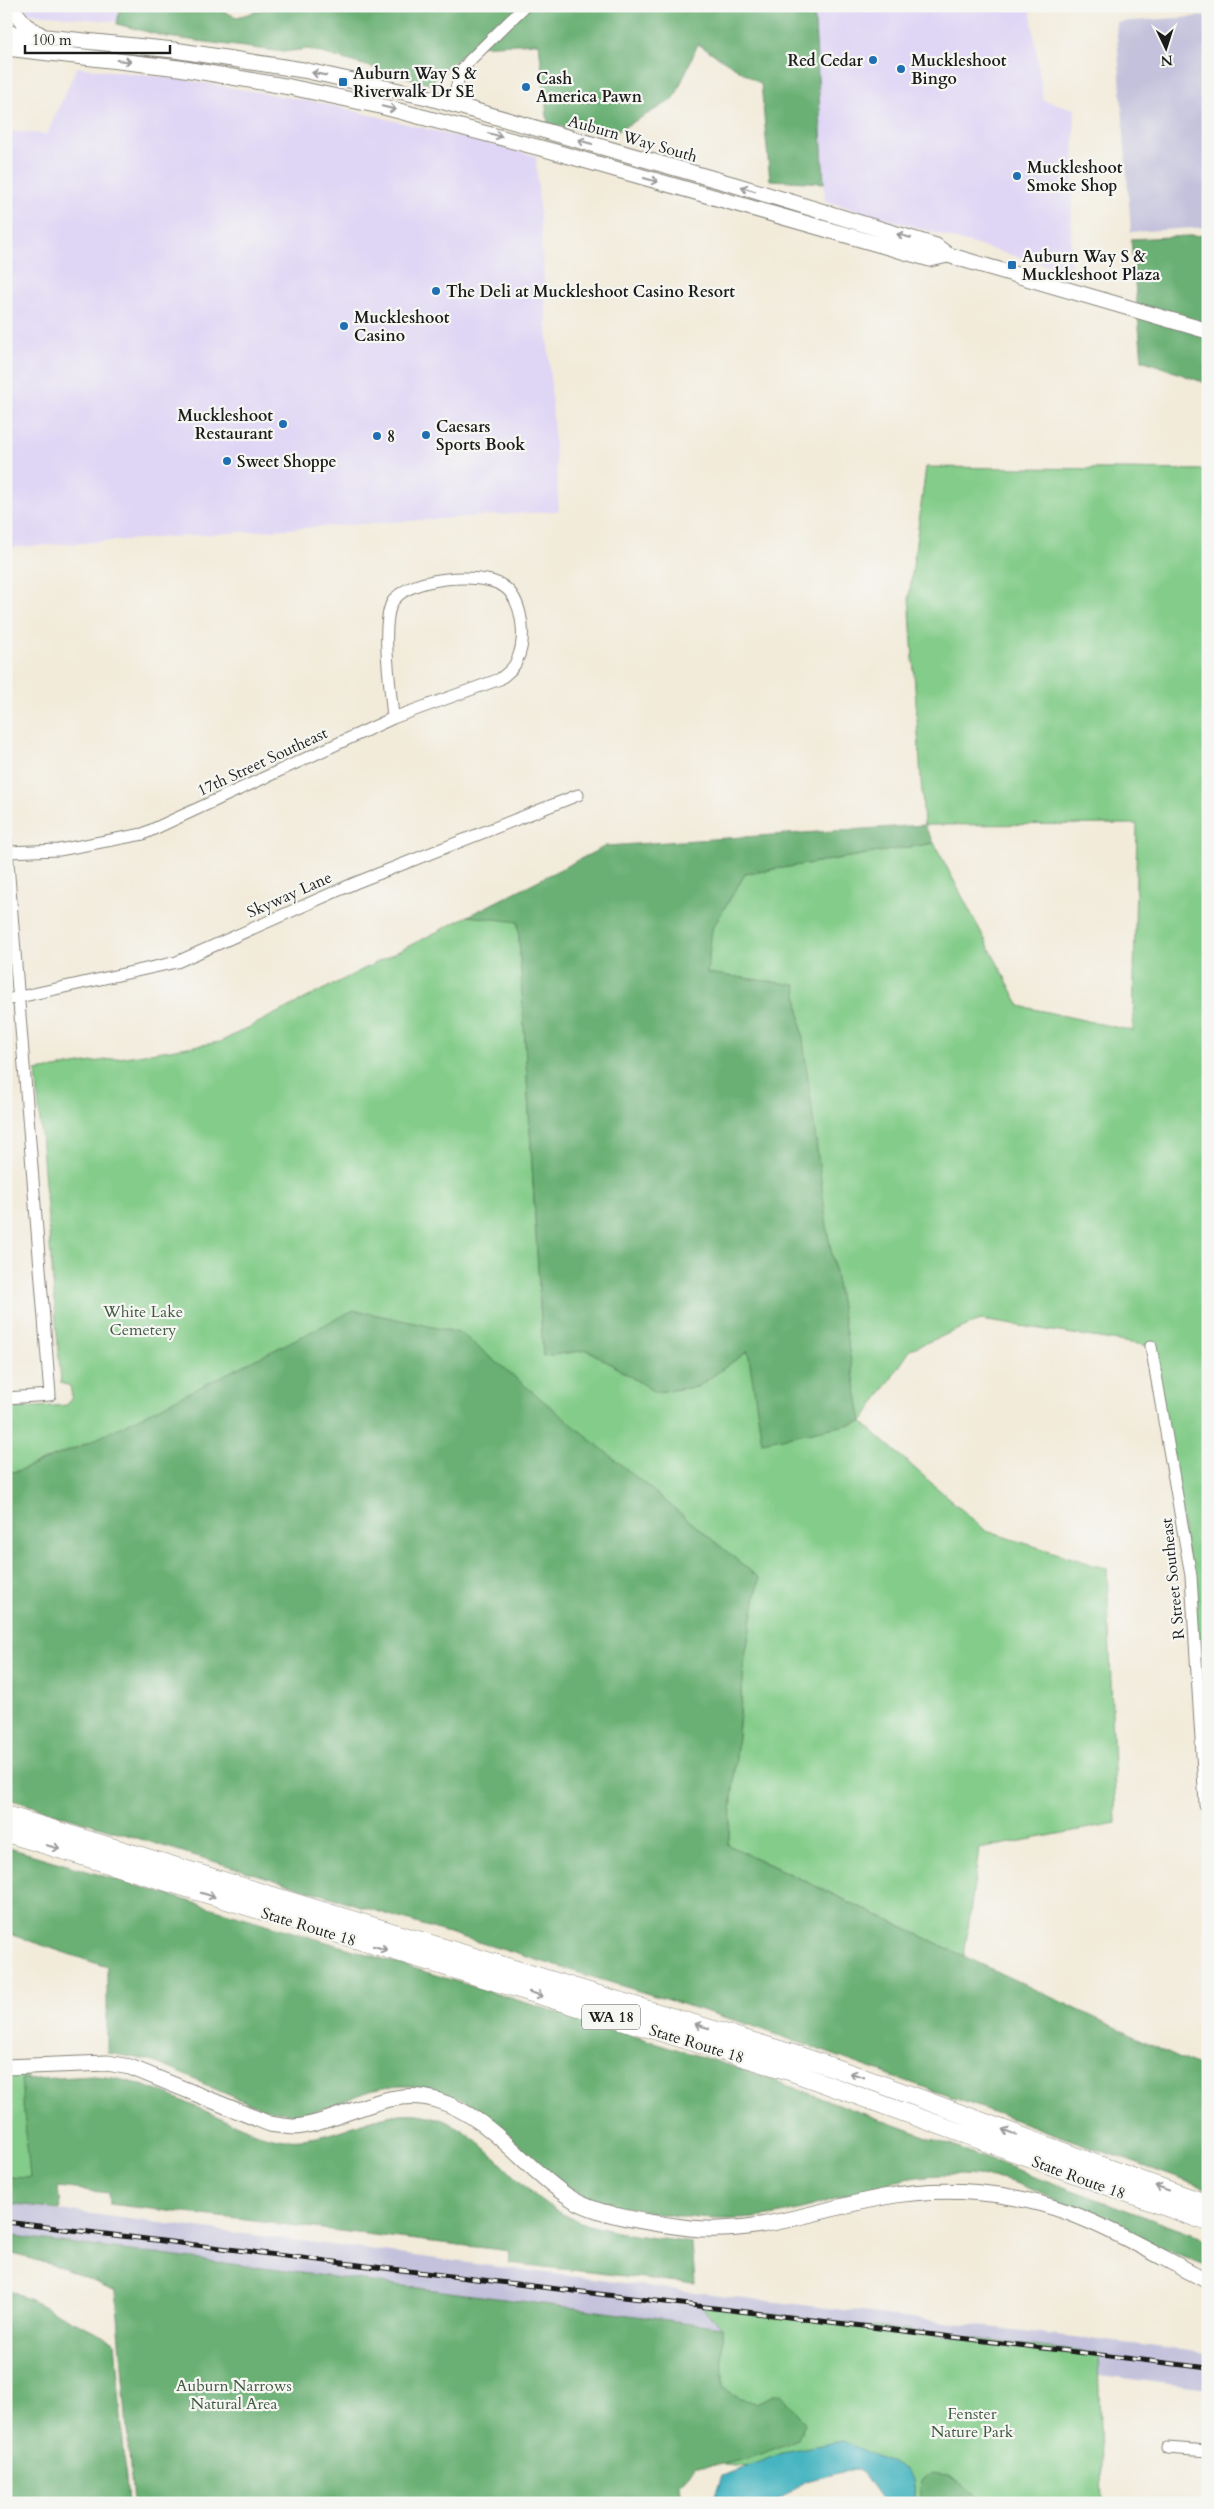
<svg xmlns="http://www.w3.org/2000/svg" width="1214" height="2509" viewBox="0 0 1214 2509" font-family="Cardo,serif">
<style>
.built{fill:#dfd5f5}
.industrial{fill:#c3c1db}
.green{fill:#83cc89;stroke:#507452}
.forest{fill:#6ab075;stroke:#436648}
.water{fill:#47b5c1;stroke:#32686e}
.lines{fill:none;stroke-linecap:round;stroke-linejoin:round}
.minor-casing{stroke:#87847b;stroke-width:13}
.major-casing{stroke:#87847b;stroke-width:17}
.highway-casing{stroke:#87847b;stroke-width:19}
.minor{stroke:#fff;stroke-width:11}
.major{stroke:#fff;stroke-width:15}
.highway{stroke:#fff;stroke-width:18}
.rail-casing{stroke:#1c1c1c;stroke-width:5}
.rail{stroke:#f6f6f2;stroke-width:3;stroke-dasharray:9;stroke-linecap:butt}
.oneway{stroke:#999}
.poi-dot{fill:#1f6fb2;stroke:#f6f6f2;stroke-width:2}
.labels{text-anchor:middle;stroke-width:4.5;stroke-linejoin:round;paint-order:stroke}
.shield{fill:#f6f6f2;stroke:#5d5d5c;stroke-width:1}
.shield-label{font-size:15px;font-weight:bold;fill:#1c1c1c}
.poi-label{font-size:16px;font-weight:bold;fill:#1c1c1c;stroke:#f6f6f2;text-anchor:start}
.street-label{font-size:16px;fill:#1c1c1c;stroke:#f6f6f2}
.park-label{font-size:16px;fill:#405a42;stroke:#f6f6f2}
</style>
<rect width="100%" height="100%" fill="#f6f6f2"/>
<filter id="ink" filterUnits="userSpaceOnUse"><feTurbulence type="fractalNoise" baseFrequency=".02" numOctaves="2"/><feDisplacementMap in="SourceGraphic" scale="10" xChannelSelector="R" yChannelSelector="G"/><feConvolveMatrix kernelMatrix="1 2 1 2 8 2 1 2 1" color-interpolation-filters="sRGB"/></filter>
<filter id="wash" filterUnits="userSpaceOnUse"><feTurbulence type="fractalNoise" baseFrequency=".0096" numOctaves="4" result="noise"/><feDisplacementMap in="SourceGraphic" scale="20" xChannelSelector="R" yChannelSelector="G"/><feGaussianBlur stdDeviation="1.12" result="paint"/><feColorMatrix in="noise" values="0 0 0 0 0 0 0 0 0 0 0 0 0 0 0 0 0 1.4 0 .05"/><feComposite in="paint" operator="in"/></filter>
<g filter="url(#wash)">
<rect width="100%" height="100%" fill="#f2ebda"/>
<path class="built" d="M23 6H120L118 22 28 13Z
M814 6H1030L1043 100 1075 109 1070 272 825 201Z
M77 67 186 80 322 103 536 156 559 511 6 548V131L47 134Z"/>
<path class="industrial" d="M1208 16V227L1131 232 1116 22Z
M6 2203 685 2291 1208 2353V2389L6 2235Z"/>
<path class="green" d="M926 467 1208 470V1811L1191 1576 1151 1346 981 1320 911 1349 862 1422 986 1531 1107 1569 1116 1823 979 1849 964 1956 728 1845 745 1657 759 1578 88 1443 18 1471 6 1473V1409L67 1405 72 1397 70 1386 61 1383 36 1071 220 1042 468 916 518 921 543 1356 588 1350 655 1392 697 1387 748 1351 861 1422 828 1234 702 976 712 929 745 874 934 843 1020 1006 1133 1031 1137 824 924 825 909 597Z
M27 2066 30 2179 6 2177V2067Z
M701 2306 1098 2354 1102 2503H916L913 2480 788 2451 750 2467 724 2465 722 2327Z"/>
<path class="forest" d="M120 6H210L237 17 276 6H814L824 183 770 180 761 84 698 44 674 99 614 133 548 125 539 43 472 46 430 84 308 49 283 52 167 37 117 24Z
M1208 235V384L1142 360 1131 239Z
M924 825 934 843 745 874 712 929 707 973 796 985 828 1234 862 1422 762 1442 748 1351 697 1387 655 1392 588 1350 543 1356 518 922 468 916 606 846Z
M354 1310 461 1333 759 1578 745 1657 728 1845 1208 2071V2189L750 2025 6 1798V1473L18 1471 88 1443Z
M6 1847 364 1953 751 2072 1208 2240V2266C1167 2250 1127 2234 1087 2216 1065 2207 1034 2188 1012 2182 994 2177 972 2175 953 2175 892 2173 839 2202 781 2214 724 2226 661 2215 605 2203 539 2190 509 2114 446 2093 418 2083 387 2084 359 2095 339 2102 320 2113 297 2114 259 2114 197 2079 159 2064 142 2058 124 2056 107 2053V1967L6 1933Z
M93 2076C141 2078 185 2103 228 2121 247 2129 265 2137 285 2139 343 2144 383 2097 443 2120 483 2136 510 2178 545 2203 587 2234 642 2235 692 2243L695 2284 509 2263 510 2251 109 2204 108 2193 58 2187 60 2209 6 2203V2177L30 2178 21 2080Z
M6 2235 722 2327 723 2388 739 2397 756 2403 773 2395H782L805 2423 798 2439C764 2453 732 2467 696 2466L679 2484 681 2503H133L116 2291 60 2267 6 2252Z
M6 2288 115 2341 128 2503H6Z
M932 2473 947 2475 987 2503H922L920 2488 923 2479Z"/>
<path class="water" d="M843 2441 906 2470 913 2480 916 2503H884L863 2473 857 2470 842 2472 805 2481 776 2503H712L722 2476 788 2451Z"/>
</g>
<g filter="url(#ink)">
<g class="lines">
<g class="minor-casing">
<path id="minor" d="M452 105 460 73 469 61 525 6
M6 838 50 1395 6 1398
M7 852 59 850 143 834 393 718 500 679C507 673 514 669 517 660 527 639 523 599 503 586 481 571 402 577 391 605 381 629 391 690 393 718
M6 1000 177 962 355 883 578 795
M1151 1346 1191 1576 1205 1804 1208 1811
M1167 2448 1208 2451"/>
</g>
<g class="major-casing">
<path id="major" d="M11 6 25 25 41 35
M6 33 174 50 303 70 427 97 735 185 936 246 948 255 1208 331
M6 48 179 68 290 87 380 106 552 151 930 259 948 255
M6 2067 107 2063 130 2067 270 2124C278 2125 287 2127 295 2127 342 2122 388 2085 436 2100 491 2116 523 2167 569 2197 596 2216 657 2224 690 2228 758 2235 819 2209 884 2197 943 2186 1010 2191 1067 2212 1115 2230 1162 2258 1208 2281"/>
</g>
<g class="highway-casing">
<path id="highway" d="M6 1815 797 2055C935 2101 1070 2157 1208 2204
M6 1833 792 2072 1208 2222"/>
</g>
<use href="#minor" class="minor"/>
<use href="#major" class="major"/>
<use href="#highway" class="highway"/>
<g class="rail-casing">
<path id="rail" d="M6 2222 1208 2368"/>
</g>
<use href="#rail" class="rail"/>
</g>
<defs><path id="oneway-shaft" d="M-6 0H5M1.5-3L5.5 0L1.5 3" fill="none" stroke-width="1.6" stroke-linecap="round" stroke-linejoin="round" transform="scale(1.25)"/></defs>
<g class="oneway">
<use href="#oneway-shaft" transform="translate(124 61) rotate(7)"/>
<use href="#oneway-shaft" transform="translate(319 74) rotate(-168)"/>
<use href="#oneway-shaft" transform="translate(389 108) rotate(14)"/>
<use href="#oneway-shaft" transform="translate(495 135) rotate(15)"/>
<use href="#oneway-shaft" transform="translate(585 142) rotate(-164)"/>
<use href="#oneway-shaft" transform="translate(651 180) rotate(16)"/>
<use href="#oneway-shaft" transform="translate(748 189) rotate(-163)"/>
<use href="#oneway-shaft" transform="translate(904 236) rotate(-164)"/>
<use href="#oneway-shaft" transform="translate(53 1847) rotate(16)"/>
<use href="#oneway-shaft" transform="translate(208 1895) rotate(17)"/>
<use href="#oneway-shaft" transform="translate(380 1948) rotate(17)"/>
<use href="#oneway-shaft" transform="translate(536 1994) rotate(17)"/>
<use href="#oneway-shaft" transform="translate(702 2026) rotate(-163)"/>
<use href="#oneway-shaft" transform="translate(857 2075) rotate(-161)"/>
<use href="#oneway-shaft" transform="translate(1009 2132) rotate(-159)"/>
<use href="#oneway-shaft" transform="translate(1162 2188) rotate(-161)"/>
</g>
</g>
<g class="poi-dot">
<circle cx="873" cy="60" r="5"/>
<circle cx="901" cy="69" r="5"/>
<rect x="338" y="77" width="10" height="10" rx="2.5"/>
<circle cx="526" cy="87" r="5"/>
<circle cx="1017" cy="176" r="5"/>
<rect x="1007" y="260" width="10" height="10" rx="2.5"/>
<circle cx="436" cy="291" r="5"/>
<circle cx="344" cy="326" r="5"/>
<circle cx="283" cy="424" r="5"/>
<circle cx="426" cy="435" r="5"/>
<circle cx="377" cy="436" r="5"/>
<circle cx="227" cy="461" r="5"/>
</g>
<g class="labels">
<rect class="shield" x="582" y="2004.5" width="58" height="25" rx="4"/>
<g class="shield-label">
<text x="611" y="2022">WA 18</text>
</g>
<g class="poi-label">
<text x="863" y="66" text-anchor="end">Red Cedar</text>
<text x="911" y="66">Muckleshoot<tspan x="911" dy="18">Bingo</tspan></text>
<text x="353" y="79">Auburn Way S &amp;<tspan x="353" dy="18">Riverwalk Dr SE</tspan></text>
<text x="536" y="84">Cash<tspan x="536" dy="18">America Pawn</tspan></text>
<text x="1027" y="173">Muckleshoot<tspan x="1027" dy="18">Smoke Shop</tspan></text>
<text x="1022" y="262">Auburn Way S &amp;<tspan x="1022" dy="18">Muckleshoot Plaza</tspan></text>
<text x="446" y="297">The Deli at Muckleshoot Casino Resort</text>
<text x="354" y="323">Muckleshoot<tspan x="354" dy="18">Casino</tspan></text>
<text x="273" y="421" text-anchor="end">Muckleshoot<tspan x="273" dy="18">Restaurant</tspan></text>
<text x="436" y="432">Caesars<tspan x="436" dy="18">Sports Book</tspan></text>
<text x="387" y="442">8</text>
<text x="237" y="467">Sweet Shoppe</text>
</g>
<g class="street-label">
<text transform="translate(633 138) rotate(16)" y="6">Auburn Way South</text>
<text transform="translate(262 761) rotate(-25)" y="6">17th Street Southeast</text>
<text transform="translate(289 894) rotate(-24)" y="6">Skyway Lane</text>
<text transform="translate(1172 1579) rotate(-96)" y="6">R Street Southeast</text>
<text transform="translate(309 1926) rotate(17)" y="6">State Route 18</text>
<text transform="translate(697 2043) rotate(17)" y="6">State Route 18</text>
<text transform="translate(1079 2177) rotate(20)" y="6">State Route 18</text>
</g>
<g class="park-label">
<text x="143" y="1317">White Lake<tspan x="143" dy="18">Cemetery</tspan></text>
<text x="234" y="2391">Auburn Narrows<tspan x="234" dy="18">Natural Area</tspan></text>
<text x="972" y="2419">Fenster<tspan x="972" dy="18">Nature Park</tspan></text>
</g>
</g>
<rect width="1214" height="2509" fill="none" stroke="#f6f6f2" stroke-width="25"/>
<g transform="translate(1166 48) rotate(176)" stroke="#f6f6f2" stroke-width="4" paint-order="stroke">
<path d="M0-4L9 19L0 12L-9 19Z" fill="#1c1c1c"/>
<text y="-8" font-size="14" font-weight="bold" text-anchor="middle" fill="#1c1c1c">N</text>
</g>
<path d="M25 45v8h145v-8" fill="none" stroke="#1c1c1c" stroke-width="2.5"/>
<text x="32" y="45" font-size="15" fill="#1c1c1c" stroke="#f6f6f2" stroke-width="4" paint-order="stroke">100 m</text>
</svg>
